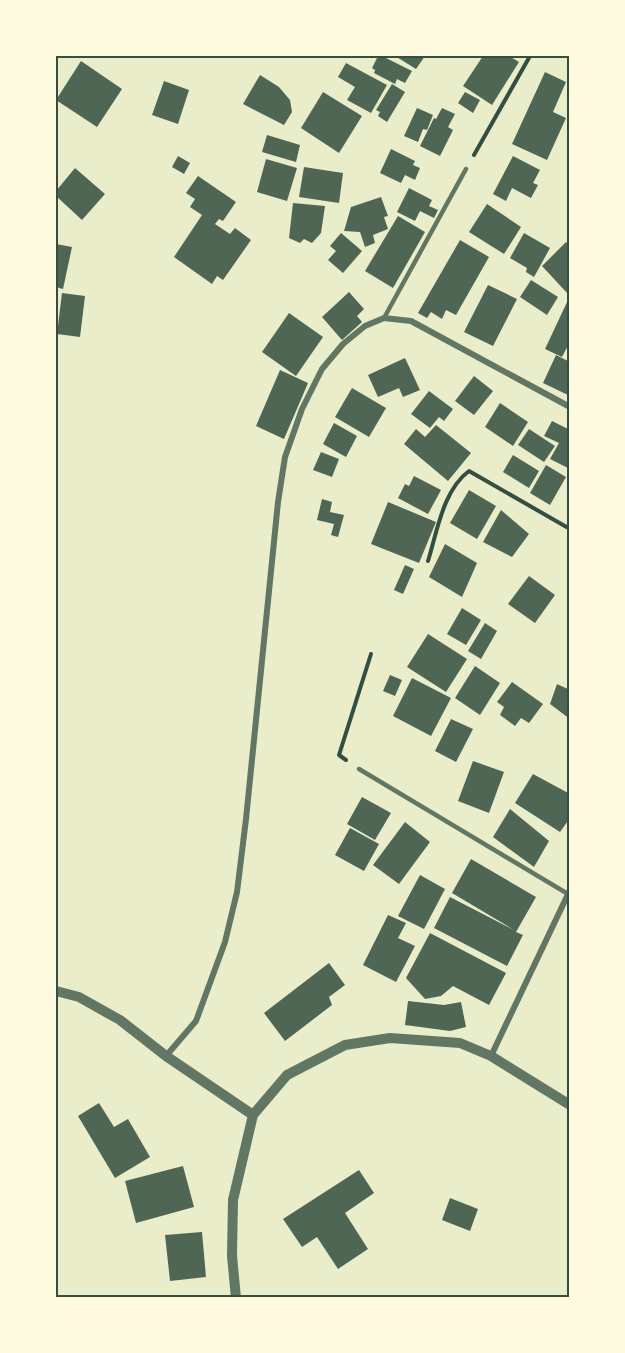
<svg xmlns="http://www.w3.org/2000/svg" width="625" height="1353" viewBox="0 0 625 1353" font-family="Bitter,serif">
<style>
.building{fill:#4f6655}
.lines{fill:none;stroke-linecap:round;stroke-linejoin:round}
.path{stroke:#344e41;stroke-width:4}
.service{stroke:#617663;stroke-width:4.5}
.minor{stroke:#617663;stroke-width:6}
.tertiary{stroke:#617663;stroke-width:10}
.neatline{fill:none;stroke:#344e41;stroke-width:2}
</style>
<rect width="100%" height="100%" fill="#e9edc9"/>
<path class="building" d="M378 56H382L412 71 405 83 397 79 395 84 374 73 375 70 372 68Z
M395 56H425L416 69Z
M483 56H509L519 62 492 105 463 86Z
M81 61 122 89 97 127 56 100Z
M346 63 387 85 371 113 347 100 355 87 338 77Z
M545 72 566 82 553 112 566 118 547 160 512 144Z
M260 75 279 87 290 100 292 112 284 125 243 104Z
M164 81 189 90 178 124 152 115Z
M392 84 405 92 387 122 378 116 380 112 376 110Z
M323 92 362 116 339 153 301 128Z
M465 92 480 100 473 113 458 103Z
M417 108 433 115 427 130 423 129 418 142 404 136Z
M442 108 455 114 448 127 453 130 440 156 420 146 434 118 436 119Z
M267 135 300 145 296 162 262 152Z
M391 149 415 161 413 165 420 168 415 180 405 175 401 183 380 173Z
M178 156 190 163 184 174 172 167Z
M513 156 540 170 533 183 538 185 531 198 512 188 506 201 493 194Z
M266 159 297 168 287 201 257 192Z
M304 167 343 173 339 203 299 197Z
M75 168 105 194 82 220 56 196V191Z
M198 176 236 202 223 221 219 219 215 224 230 234 235 228 251 240 223 280 217 276 212 284 174 257 202 215 190 207 195 199 186 193Z
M409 188 432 200 429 206 438 210 434 218 420 211 415 221 397 212Z
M381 197 388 216 384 217 388 229 373 235 375 243 365 247 360 232 344 231 351 207Z
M293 203 325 206 321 233 312 243 304 239 300 243 289 238Z
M487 204 521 227 504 254 469 232Z
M398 216 425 232 393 288 365 271Z
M341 233 362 251 343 273 328 260 336 251 330 246Z
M524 233 550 248 534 277 526 272 527 268 510 258Z
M460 240 489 257 456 315 446 310 442 319 431 312 427 318 418 313Z
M566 242 570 246 568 294 542 266Z
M56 244 72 247 63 289 56 287Z
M531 280 558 297 547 315 520 297Z
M488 285 517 299 493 346 464 332Z
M349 292 364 309 357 316 362 322 342 340 322 317Z
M62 293 85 296 80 337 57 334Z
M568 300H570V342L562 357 545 349Z
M289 313 323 337 296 376 262 352Z
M556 355 570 362 568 395 543 383Z
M405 358 420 390 403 397 399 388 378 397 368 375Z
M280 370 308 383 284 439 256 426Z
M474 376 493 391 474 415 455 401Z
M352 388 386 408 369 437 335 417Z
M429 391 453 409 444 421 439 417 430 428 411 414Z
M500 403 528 422 513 446 485 427Z
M552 421 570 430V469L550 459 559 443 544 436Z
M334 423 357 436 346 457 323 444Z
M436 425 471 453 448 481 404 444 416 429 425 437Z
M529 429 555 446 544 462 518 445Z
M321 452 339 459 332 477 313 470Z
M513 455 539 471 529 488 503 472Z
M546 465 566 477 550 505 530 493Z
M414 476 441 490 428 514 398 498 405 484 409 486Z
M469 490 496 506 477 539 450 523Z
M322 499 332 502 330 512 344 515 338 537 331 535 334 524 317 520Z
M388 502 436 522 419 563 371 544Z
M501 510 529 534 512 557 483 542Z
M445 544 477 563 462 597 429 577Z
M405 565 414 569 403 594 394 590Z
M529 576 555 595 535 623 508 604Z
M462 608 481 620 466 645 447 634Z
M485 623 497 631 481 659 468 651Z
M428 634 467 659 446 692 407 667Z
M475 666 500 683 480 715 455 698Z
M390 675 402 680 395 696 383 691Z
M412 678 451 698 431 736 393 716Z
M512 682 543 704 529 723 521 718 515 726 500 715 504 707 497 702Z
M557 684 570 690V719L550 704Z
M451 719 473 729 456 762 435 751Z
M473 761 504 772 489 813 458 801Z
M533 774 570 794V818L560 832 515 803Z
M362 797 391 813 375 840 347 824Z
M510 809 549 841 534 867 493 837Z
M405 822 430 842 399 884 373 865Z
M350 828 379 844 364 871 335 855Z
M471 859 536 897 516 932 523 935 507 966 434 928 450 897 514 930 452 893Z
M420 875 445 889 424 929 398 916Z
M388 915 406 923 398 938 415 946 396 982 363 965Z
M430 933 506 973 489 1005 453 986 441 996 425 999 406 978Z
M329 963 345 985 329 997 332 1005 285 1041 264 1013Z
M408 1001 444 1005 461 1002 466 1027 450 1031 405 1025Z
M99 1103 114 1127 128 1119 150 1157 115 1178 78 1116Z
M183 1166 194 1207 136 1223 125 1181Z
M359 1170 374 1193 345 1213 368 1249 338 1269 317 1237 302 1247 283 1219Z
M450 1198 478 1209 470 1231 442 1220Z
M202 1232 206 1277 170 1281 165 1235Z"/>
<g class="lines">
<path class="path" d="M474 155 530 56
M428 561C437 532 443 490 469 471L570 529
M346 760 339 755 371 654"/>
<path class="service" d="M384 318 466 169
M359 769 568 894"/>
<path class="minor" d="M166 1056 196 1021 225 942 237 892 246 819 278 502 285 457 302 409 322 369 343 344 365 326 384 318 411 321 570 407
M491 1056 570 890"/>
<path class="tertiary" d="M56 991 79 997 120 1020 166 1056 253 1115
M236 1298 232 1256 233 1200 253 1115 287 1075 345 1045 390 1038 460 1043 491 1056 570 1105"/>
</g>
<rect width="625" height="1353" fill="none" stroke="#fefae0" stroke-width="114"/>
<rect x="57" y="57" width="511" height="1239" class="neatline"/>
</svg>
